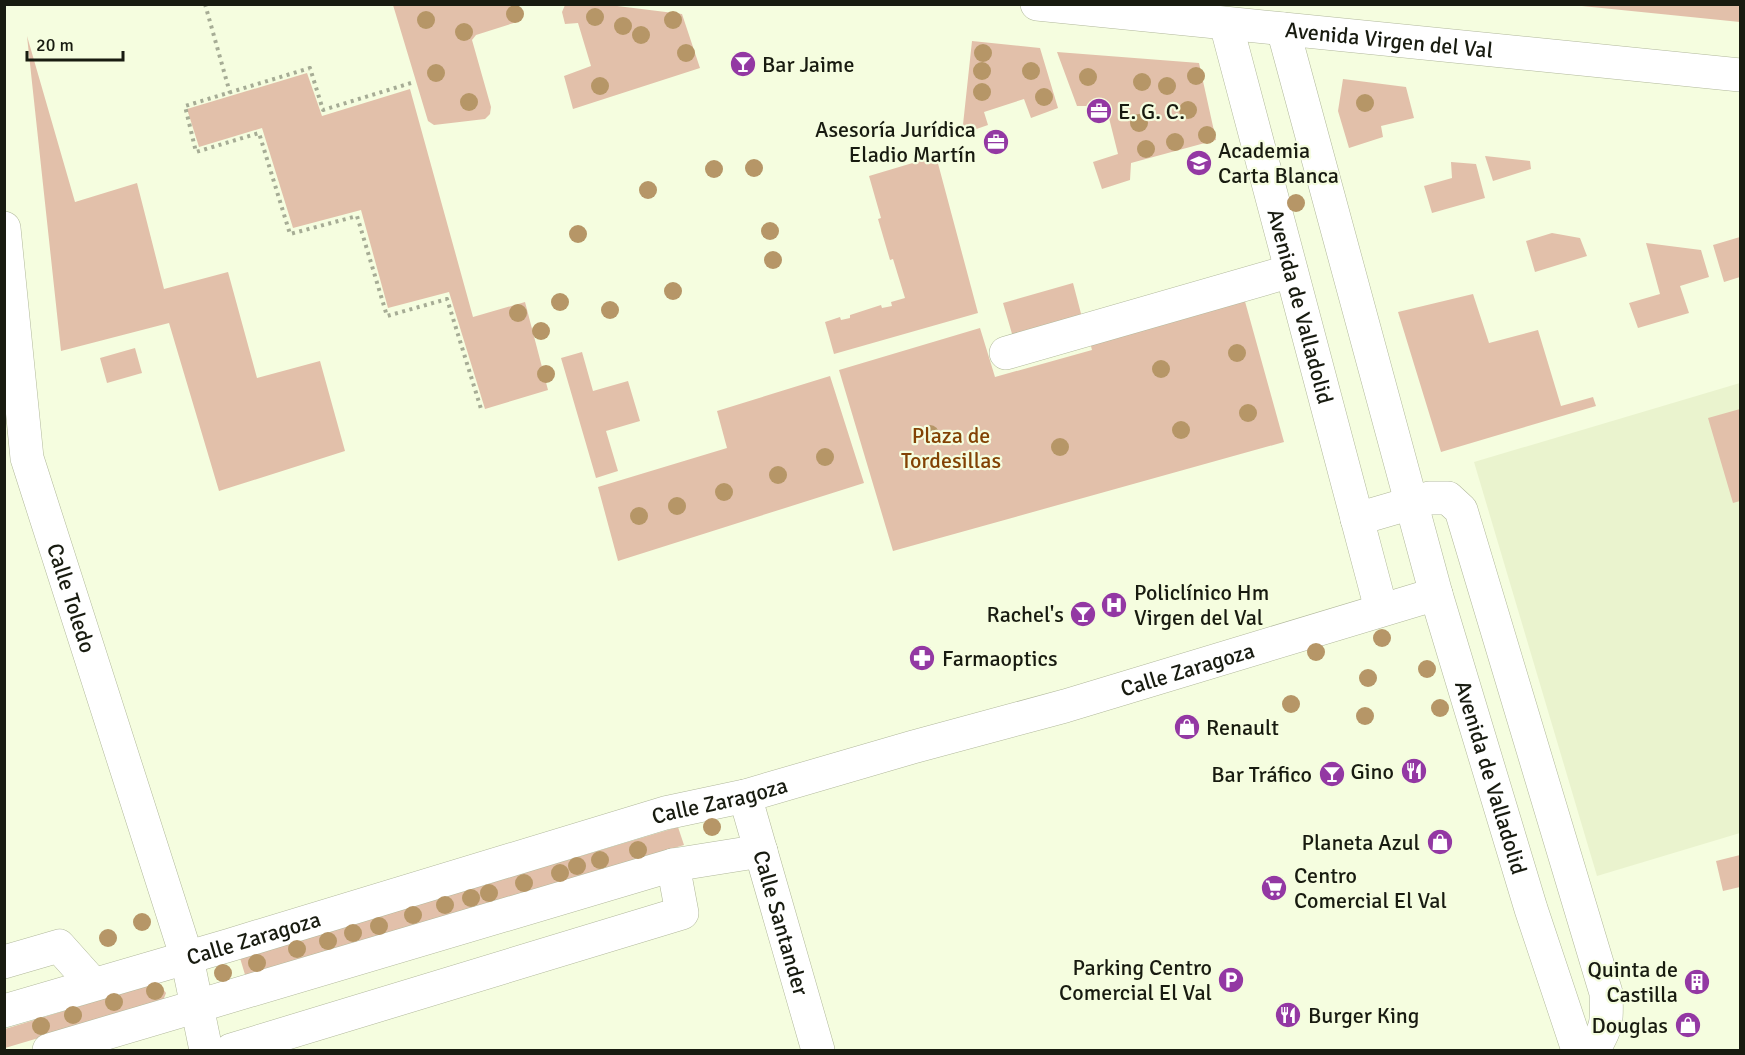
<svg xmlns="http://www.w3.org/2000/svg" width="1745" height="1055" viewBox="0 0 1745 1055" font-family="Signika,sans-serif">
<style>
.built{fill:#eaf3ce}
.green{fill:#e2c0aa}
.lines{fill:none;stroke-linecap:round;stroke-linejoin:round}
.minor-casing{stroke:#b1b89b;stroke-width:34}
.path{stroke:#a6ac95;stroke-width:4;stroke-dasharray:3 4.5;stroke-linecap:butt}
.minor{stroke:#fff;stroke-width:33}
.tree{fill:#b69667}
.labels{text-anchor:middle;stroke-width:4.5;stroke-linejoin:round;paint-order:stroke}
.street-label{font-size:22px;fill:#181b10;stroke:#f5fddf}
.poi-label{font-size:22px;fill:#181b10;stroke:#f5fddf;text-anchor:start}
.park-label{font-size:22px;fill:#824204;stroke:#f5fddf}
</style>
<rect width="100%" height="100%" fill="#f5fddf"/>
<path class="built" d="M1740 383V833L1597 876 1474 462Z"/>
<path class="green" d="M601 4 682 14 700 68 573 109 564 76 591 66 578 23 565 24 562 12 565 5Z
M393 5H514L517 22 476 35 472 40 491 107 490 114 485 119 434 125 428 121Z
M1572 5H1740V22Z
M27 36 75 202 137 183 164 289 228 272 257 378 320 361 345 451 219 491 169 323 61 351Z
M972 41 1040 48 1058 108 1031 118 1024 99 984 112 988 125 962 134Z
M1057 52 1199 63 1216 140 1131 163 1130 180 1102 189 1093 162 1118 154 1106 106H1077Z
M307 73 322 116 410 89 473 317 525 302 548 390 485 409 449 292 388 308 361 210 293 228 262 128 199 147 187 109Z
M1343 79 1406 87 1414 118 1381 126 1383 137 1349 148 1338 111Z
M936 156 978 313 834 354 825 322 840 317 841 320 850 318V315L881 305 882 308 892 306 891 302 905 298 893 259 890 260 878 219 881 218 869 176Z
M1485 156 1530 161 1531 169 1493 181Z
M1451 162 1476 164 1485 198 1432 213 1424 186 1452 178Z
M1552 233 1580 238 1587 256 1535 272 1526 241Z
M1740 237V277L1724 282 1713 245Z
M1646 243 1701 250 1709 277 1680 286 1689 313 1638 328 1629 303 1660 294Z
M1073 283 1084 325 1015 344 1003 303Z
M1241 287 1284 442 893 551 839 370 980 328 995 377 1092 350 1088 335Z
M1473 294 1489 343 1538 330 1561 406 1593 397 1596 406 1441 452 1398 312Z
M135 348 142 373 107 383 100 358Z
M582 352 593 391 628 381 640 421 606 431 618 471 596 478 561 358Z
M830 376 864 483 618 561 598 487 727 448 717 411Z
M1740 409V501L1733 503 1708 418Z
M678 827 684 845 246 978 240 958Z
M1740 855V887L1723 891 1716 861Z
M152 984 160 985 166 993 163 1001 5 1048V1029Z"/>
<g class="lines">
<g class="minor-casing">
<g id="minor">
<path id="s1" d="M1037 4 1740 75"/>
<path id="s2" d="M1226 24 1381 609"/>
<path id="s3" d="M1283 29 1436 594 1531 909 1578 1050"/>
<path id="s4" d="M4 228 27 458 187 958 206 1050"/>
<path d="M1006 353 1291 271"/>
<path d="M1357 519 1429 498H1448L1461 510 1606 993C1607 1020 1608 1027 1593 1050"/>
<path id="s5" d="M745 796 818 1050"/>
<path d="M4 962 59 946 93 984"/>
<path id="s6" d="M4 1011 230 945 665 813 745 796 913 747 1065 706 1436 594"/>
<path d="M49 1050 673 865 761 851"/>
<path d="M231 1050 682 913 673 865"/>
</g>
</g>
<path class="path" d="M205 4 230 93
M411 83 323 110 310 68 185 106 196 152 259 133 290 234 357 216 387 316 447 299 482 412"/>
<use href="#minor" class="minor"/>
</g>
<g class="tree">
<circle cx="515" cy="14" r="9"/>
<circle cx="595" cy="17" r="9"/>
<circle cx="426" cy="20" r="9"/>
<circle cx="673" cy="20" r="9"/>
<circle cx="623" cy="26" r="9"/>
<circle cx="464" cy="32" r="9"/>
<circle cx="641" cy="35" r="9"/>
<circle cx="686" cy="53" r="9"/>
<circle cx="983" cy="53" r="9"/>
<circle cx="982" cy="71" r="9"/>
<circle cx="1031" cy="71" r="9"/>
<circle cx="436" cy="73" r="9"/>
<circle cx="1196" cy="76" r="9"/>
<circle cx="1088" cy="77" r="9"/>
<circle cx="1142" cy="82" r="9"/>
<circle cx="600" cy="86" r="9"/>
<circle cx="1167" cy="86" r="9"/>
<circle cx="982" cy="92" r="9"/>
<circle cx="1044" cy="97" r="9"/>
<circle cx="469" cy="102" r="9"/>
<circle cx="1365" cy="103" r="9"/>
<circle cx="1188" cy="110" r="9"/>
<circle cx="1139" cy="123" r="9"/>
<circle cx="1207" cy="135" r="9"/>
<circle cx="1175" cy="142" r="9"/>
<circle cx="1146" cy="149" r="9"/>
<circle cx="754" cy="168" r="9"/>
<circle cx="714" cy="169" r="9"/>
<circle cx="648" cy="190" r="9"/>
<circle cx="1296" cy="203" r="9"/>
<circle cx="770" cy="231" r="9"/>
<circle cx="578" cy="234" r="9"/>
<circle cx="773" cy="260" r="9"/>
<circle cx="673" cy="291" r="9"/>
<circle cx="560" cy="302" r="9"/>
<circle cx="610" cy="310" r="9"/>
<circle cx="518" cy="313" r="9"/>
<circle cx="541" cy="331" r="9"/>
<circle cx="1237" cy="353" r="9"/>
<circle cx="1161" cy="369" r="9"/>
<circle cx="546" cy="374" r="9"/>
<circle cx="1248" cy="413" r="9"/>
<circle cx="1181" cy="430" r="9"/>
<circle cx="930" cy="434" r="9"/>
<circle cx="1060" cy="447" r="9"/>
<circle cx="825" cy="457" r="9"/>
<circle cx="778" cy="475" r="9"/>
<circle cx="724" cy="492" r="9"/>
<circle cx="677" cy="506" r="9"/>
<circle cx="639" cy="516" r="9"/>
<circle cx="1382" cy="638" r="9"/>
<circle cx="1316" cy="652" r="9"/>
<circle cx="1427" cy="669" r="9"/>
<circle cx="1368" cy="678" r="9"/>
<circle cx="1291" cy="704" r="9"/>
<circle cx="1440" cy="708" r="9"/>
<circle cx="1365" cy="716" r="9"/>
<circle cx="712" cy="827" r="9"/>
<circle cx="638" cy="850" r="9"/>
<circle cx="600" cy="860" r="9"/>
<circle cx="577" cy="866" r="9"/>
<circle cx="560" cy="873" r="9"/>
<circle cx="524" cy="883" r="9"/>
<circle cx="489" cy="893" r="9"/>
<circle cx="471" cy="898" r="9"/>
<circle cx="445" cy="905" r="9"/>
<circle cx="413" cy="915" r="9"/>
<circle cx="142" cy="922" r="9"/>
<circle cx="379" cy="926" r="9"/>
<circle cx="353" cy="933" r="9"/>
<circle cx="108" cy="938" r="9"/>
<circle cx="328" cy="941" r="9"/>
<circle cx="297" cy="949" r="9"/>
<circle cx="257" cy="963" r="9"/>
<circle cx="223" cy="973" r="9"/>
<circle cx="155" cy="991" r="9"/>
<circle cx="114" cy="1002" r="9"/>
<circle cx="73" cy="1015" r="9"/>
<circle cx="41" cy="1026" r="9"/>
</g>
<defs>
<g id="bar-disc" transform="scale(1.35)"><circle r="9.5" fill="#9338a3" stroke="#f5fddf"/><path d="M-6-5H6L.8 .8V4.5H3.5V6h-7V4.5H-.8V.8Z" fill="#fff"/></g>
<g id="office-disc" transform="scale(1.35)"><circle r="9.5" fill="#9338a3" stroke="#f5fddf"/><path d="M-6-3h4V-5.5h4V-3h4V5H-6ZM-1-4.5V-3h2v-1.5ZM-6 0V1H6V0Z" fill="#fff"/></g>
<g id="school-disc" transform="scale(1.35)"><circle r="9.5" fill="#9338a3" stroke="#f5fddf"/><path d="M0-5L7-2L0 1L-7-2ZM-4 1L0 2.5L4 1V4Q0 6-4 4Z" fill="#fff"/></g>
<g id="hospital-disc" transform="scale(1.35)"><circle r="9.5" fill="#9338a3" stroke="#f5fddf"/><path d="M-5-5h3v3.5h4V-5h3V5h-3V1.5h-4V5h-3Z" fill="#fff"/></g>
<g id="pharmacy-disc" transform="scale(1.35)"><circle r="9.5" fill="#9338a3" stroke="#f5fddf"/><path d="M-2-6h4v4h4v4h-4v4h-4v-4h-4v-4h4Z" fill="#fff"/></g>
<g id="shop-disc" transform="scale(1.35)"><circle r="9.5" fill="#9338a3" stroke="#f5fddf"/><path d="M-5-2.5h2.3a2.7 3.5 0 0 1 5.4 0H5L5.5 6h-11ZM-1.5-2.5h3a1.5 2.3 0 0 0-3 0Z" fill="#fff"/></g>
<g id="restaurant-disc" transform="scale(1.35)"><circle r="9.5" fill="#9338a3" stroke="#f5fddf"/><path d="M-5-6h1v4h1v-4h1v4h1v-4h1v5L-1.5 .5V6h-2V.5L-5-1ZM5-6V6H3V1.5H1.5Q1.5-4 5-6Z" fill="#fff"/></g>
<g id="supermarket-disc" transform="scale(1.35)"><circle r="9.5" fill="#9338a3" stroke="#f5fddf"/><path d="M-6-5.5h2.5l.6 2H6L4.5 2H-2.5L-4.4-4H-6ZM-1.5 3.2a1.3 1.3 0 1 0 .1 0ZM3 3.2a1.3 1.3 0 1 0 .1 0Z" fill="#fff"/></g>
<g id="parking-disc" transform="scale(1.35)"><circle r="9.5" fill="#9338a3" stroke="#f5fddf"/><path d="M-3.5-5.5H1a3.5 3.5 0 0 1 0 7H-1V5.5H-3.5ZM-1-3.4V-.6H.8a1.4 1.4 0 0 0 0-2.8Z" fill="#fff"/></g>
<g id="building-disc" transform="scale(1.35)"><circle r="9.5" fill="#9338a3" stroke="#f5fddf"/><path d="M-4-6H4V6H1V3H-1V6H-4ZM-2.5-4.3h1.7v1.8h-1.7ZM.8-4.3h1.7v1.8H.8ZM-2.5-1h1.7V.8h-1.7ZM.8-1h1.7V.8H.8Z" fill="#fff"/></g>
</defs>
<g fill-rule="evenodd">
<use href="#bar-disc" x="743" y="64"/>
<use href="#office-disc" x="1099" y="111"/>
<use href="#office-disc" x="996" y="142"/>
<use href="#school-disc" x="1199" y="163"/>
<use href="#hospital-disc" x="1114" y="605"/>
<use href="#bar-disc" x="1083" y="614"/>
<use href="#pharmacy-disc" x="922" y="658"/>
<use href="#shop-disc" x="1187" y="727"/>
<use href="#restaurant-disc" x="1414" y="771"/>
<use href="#bar-disc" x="1332" y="774"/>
<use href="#shop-disc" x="1440" y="842"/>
<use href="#supermarket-disc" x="1274" y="888"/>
<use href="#parking-disc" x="1231" y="980"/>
<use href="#building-disc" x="1697" y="982"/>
<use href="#restaurant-disc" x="1288" y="1015"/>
<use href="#shop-disc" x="1688" y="1025"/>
</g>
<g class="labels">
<g class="street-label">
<text dy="8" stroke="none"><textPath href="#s1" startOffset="354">Avenida Virgen del Val</textPath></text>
<text dy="8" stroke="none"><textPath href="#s2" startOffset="292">Avenida de Valladolid</textPath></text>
<text dy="8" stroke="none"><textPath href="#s4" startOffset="378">Calle Toledo</textPath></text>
<text dy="8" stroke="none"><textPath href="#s6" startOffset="1232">Calle Zaragoza</textPath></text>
<text dy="8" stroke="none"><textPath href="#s3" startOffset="777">Avenida de Valladolid</textPath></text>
<text dy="8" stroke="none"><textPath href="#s6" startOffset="746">Calle Zaragoza</textPath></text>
<text dy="8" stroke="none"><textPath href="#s5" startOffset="132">Calle Santander</textPath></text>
<text dy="8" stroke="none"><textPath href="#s6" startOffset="260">Calle Zaragoza</textPath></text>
</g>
<g class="poi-label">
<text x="762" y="72">Bar Jaime</text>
<text x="1118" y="119">E. G. C.</text>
<text x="976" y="137" text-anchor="end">Asesoría Jurídica<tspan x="976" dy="25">Eladio Martín</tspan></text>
<text x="1218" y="158">Academia<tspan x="1218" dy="25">Carta Blanca</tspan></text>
<text x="1134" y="600">Policlínico Hm<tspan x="1134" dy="25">Virgen del Val</tspan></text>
<text x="1064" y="622" text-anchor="end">Rachel's</text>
<text x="942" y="666">Farmaoptics</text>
<text x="1206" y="735">Renault</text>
<text x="1394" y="779" text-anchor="end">Gino</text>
<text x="1312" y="782" text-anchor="end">Bar Tráfico</text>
<text x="1420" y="850" text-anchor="end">Planeta Azul</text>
<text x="1294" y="883">Centro<tspan x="1294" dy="25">Comercial El Val</tspan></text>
<text x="1212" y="975" text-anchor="end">Parking Centro<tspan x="1212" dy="25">Comercial El Val</tspan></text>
<text x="1678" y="977" text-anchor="end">Quinta de<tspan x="1678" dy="25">Castilla</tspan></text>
<text x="1308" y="1023">Burger King</text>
<text x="1668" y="1033" text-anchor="end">Douglas</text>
</g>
<g class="park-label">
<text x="951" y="443">Plaza de<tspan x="951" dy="25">Tordesillas</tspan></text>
</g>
</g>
<rect width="1745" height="1055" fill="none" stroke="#181b10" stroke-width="12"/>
<path d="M27 51v9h96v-9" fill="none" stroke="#181b10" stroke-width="3"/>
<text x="36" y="51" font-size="18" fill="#181b10" stroke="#f5fddf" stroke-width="4.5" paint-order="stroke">20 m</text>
</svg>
